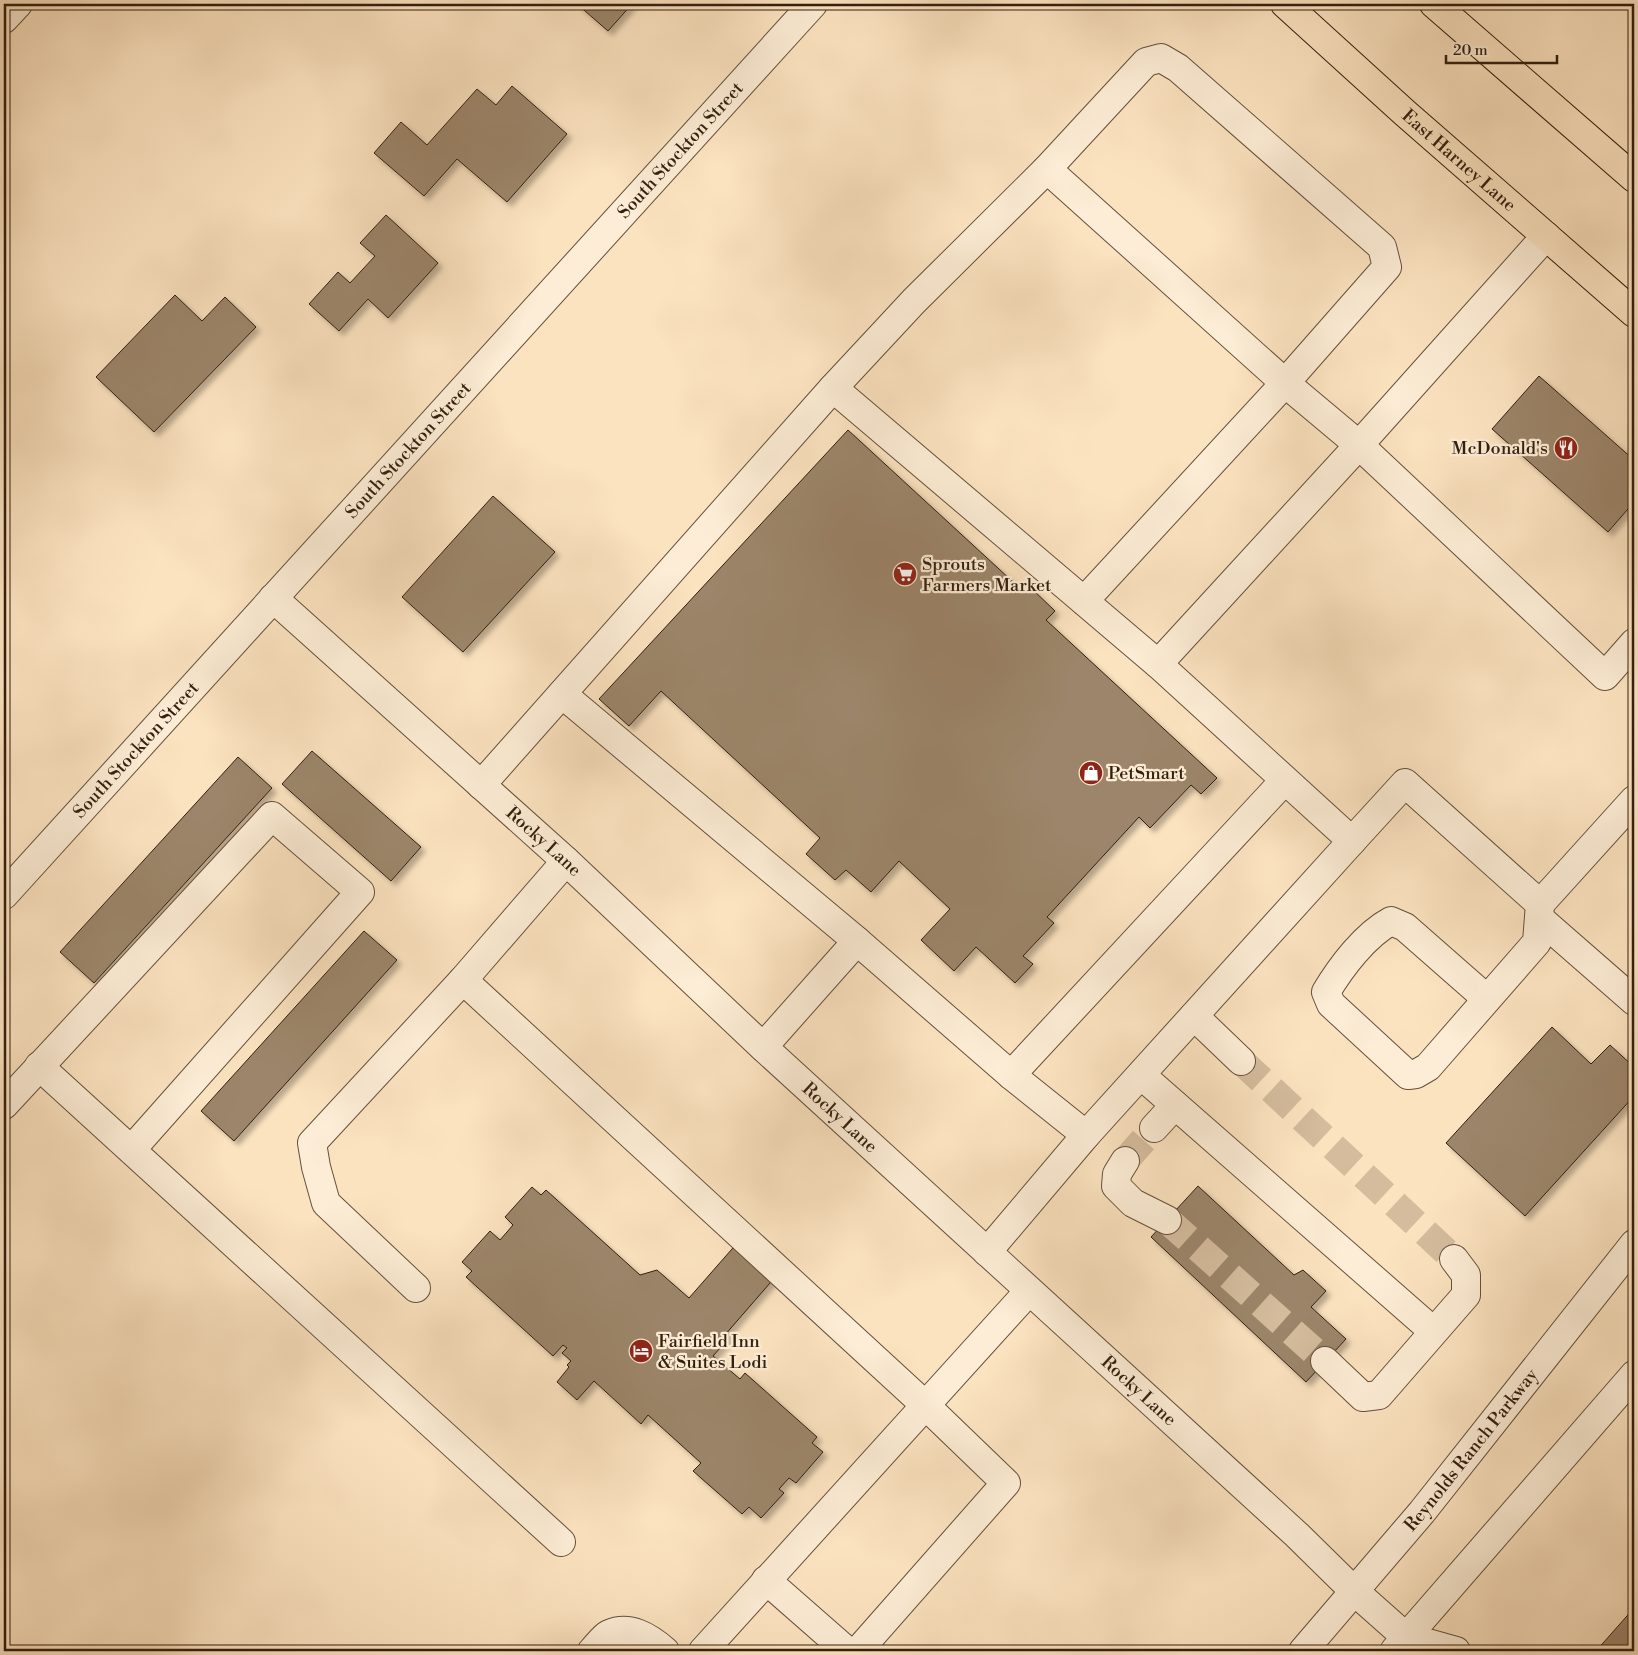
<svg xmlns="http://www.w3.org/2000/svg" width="1638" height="1655" viewBox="0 0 1638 1655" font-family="'Libre Bodoni',serif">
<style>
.building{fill:#9c856b;stroke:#331f0f;filter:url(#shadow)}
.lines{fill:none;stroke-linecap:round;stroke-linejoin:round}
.minor-tunnel{stroke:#d4bc9d;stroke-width:28;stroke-dasharray:28 14;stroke-linecap:butt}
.minor-casing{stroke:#65503b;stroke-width:30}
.major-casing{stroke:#331f0f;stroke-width:30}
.minor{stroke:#fdedd6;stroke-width:28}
.major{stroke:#fce3c0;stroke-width:28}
.labels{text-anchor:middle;stroke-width:4.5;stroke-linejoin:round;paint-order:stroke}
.street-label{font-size:18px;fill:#331f0f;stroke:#fdedd6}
.poi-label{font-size:18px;fill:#331f0f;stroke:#fdedd6;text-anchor:start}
</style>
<defs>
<filter id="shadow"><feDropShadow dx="4.5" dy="4.5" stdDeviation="2.5" flood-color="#0004"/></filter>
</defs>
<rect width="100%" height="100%" fill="#fce3c0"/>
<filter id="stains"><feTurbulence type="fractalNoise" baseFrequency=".004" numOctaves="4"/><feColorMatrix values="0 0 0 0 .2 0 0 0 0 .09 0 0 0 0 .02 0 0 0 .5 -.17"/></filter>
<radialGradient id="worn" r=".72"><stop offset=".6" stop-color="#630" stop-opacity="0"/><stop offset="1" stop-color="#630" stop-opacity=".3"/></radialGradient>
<path class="building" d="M577 4H632L608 31Z
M512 86 567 134 507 202 457 159 424 196 374 153 401 122 427 145 477 89 496 105Z
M386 215 438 263 388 318 368 299 339 331 309 304 338 272 350 283 375 256 360 243Z
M175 295 202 321 225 297 256 327 154 432 96 377Z
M1539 376 1634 460V502L1608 532 1492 429Z
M848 430 1024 592 1029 586 1055 611 1046 620 1217 778 1201 794 1191 785 1150 828 1139 817 1047 917 1054 923 1023 956 1033 964 1015 983 976 947 954 971 921 940 950 909 899 861 871 892 846 870 835 880 806 854 820 838 661 691 629 726 599 699Z
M493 496 555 552 463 652 402 597Z
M312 751 421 847 391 881 282 784Z
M238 757 272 788 94 983 60 952Z
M364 931 397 960 234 1141 201 1111Z
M1552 1027 1591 1064 1610 1045 1634 1067V1096L1525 1216 1446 1143Z
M1198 1186 1294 1275 1303 1270 1326 1291 1311 1307 1346 1339 1306 1382 1151 1237Z
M532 1187 541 1195 546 1190 640 1275 657 1270 689 1298 739 1241 777 1275 724 1336 728 1339 713 1356 740 1379 745 1373 817 1437 812 1443 823 1452 796 1483 789 1478 779 1489 784 1493 761 1518 749 1507 742 1514 693 1471 701 1463 648 1415 641 1424 594 1381 577 1400 557 1382 569 1367 567 1365 571 1361 562 1353 567 1348 563 1345 553 1356 466 1277 472 1271 462 1262 490 1231 500 1240 513 1225 505 1217Z
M1634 1608V1651H1596Z"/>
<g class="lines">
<path class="minor-tunnel" d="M1241 1061 1454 1259
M1125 1161 1154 1128
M1167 1220 1325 1361"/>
<g class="minor-casing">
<g id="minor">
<path d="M4 19 18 4"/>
<path d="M1047 169 1146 62 1161 58 1178 68 1382 247 1387 267 1285 383 1084 601"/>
<path d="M833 388 1158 664"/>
<path id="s1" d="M273 598 566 861 763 1047 1297 1535 1353 1590 1406 1637 1456 1651"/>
<path d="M562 694 857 941"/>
<path d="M481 785 833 388 914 301 1047 169 1285 383 1359 445 1546 236"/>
<path d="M1352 841 1405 783 1540 904 1634 800"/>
<path id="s2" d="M4 895 813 4"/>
<path d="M1539 918 1634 1001"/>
<path d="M463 980 924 1404 1006 1483 858 1651"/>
<path d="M1487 999 1405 927 1391 921C1365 935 1341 967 1326 992L1331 1004 1408 1075 1416 1074 1428 1067 1537 942 1540 904"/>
<path d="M1194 1016 1241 1061"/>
<path d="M763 1047 857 941 1011 1075 1086 1135 987 1252"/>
<path d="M39 1066 561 1542"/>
<path d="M1011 1075 1284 781"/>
<path d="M1141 1075 1433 1331"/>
<path d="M4 1105 272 816 360 892 132 1149"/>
<path d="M1154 1128 1175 1105"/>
<path d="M1086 1135 1352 841 1158 664 1359 445 1605 676 1634 643"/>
<path d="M1125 1161 1117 1174 1116 1186 1133 1203 1167 1220"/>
<path d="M416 1288 326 1203 316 1167 312 1143 463 980 566 861"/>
<path d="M1325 1361 1363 1397 1379 1395 1466 1295V1275L1454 1259"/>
<path d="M766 1580 847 1651"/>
<path d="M1395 1650 1634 1375"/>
<path d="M592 1651C597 1646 603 1637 609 1634 630 1625 649 1637 665 1651"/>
<path d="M703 1651 1029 1291"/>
<path id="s3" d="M1303 1651 1422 1512 1634 1244"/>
</g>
</g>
<g class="major-casing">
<g id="major">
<path id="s4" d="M1285 4 1405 113 1634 313"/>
<path d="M1434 4 1634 178"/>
</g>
</g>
<use href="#minor" class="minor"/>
<use href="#major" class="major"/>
</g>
<defs>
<g id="restaurant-disc" transform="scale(1.25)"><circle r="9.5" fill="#8f2418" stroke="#fdedd6"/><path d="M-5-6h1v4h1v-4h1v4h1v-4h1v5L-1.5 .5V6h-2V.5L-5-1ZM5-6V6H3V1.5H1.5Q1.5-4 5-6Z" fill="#fff"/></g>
<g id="supermarket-disc" transform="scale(1.25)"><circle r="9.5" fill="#8f2418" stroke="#fdedd6"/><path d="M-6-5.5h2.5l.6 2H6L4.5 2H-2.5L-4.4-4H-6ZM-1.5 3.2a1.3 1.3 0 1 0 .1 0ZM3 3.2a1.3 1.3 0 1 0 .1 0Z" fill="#fff"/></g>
<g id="shop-disc" transform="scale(1.25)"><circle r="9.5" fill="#8f2418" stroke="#fdedd6"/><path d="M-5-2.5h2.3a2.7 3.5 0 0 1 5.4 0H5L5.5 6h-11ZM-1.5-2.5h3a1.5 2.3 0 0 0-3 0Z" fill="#fff"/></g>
<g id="hotel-disc" transform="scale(1.25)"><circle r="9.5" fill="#8f2418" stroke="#fdedd6"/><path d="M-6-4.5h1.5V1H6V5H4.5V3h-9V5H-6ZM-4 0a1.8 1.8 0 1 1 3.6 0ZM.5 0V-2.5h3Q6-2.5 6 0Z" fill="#fff"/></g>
</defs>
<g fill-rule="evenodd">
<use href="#restaurant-disc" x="1566" y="448"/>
<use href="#supermarket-disc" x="905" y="574"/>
<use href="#shop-disc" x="1091" y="773"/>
<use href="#hotel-disc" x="641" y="1351"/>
</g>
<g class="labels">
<g class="street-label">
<text dy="6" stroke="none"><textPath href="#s2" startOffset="1006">South Stockton Street</textPath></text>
<text dy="6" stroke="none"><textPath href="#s4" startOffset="234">East Harney Lane</textPath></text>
<text dy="6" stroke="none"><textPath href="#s2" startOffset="601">South Stockton Street</textPath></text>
<text dy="6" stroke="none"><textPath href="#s2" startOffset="196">South Stockton Street</textPath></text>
<text dy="6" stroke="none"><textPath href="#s1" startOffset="364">Rocky Lane</textPath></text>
<text dy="6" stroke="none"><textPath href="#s1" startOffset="769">Rocky Lane</textPath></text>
<text dy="6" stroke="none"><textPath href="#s1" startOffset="1174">Rocky Lane</textPath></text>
<text dy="6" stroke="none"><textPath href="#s3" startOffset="262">Reynolds Ranch Parkway</textPath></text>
</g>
<g class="poi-label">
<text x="1548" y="454" text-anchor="end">McDonald's</text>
<text x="922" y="570">Sprouts<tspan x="922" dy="21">Farmers Market</tspan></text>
<text x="1108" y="779">PetSmart</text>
<text x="658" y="1347">Fairfield Inn<tspan x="658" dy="21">&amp; Suites Lodi</tspan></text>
</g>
</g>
<rect width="1638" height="1655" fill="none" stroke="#fce3c0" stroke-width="20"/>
<rect x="5" y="5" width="1628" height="1645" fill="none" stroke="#331f0f" stroke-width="2.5"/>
<rect x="10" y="10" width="1618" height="1635" fill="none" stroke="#331f0f"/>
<path d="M1446 55v8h111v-8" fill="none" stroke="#331f0f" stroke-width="2.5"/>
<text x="1453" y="55" font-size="15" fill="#331f0f" stroke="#fdedd6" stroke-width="4" paint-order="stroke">20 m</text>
<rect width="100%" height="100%" filter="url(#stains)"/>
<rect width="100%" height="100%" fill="url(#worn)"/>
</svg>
